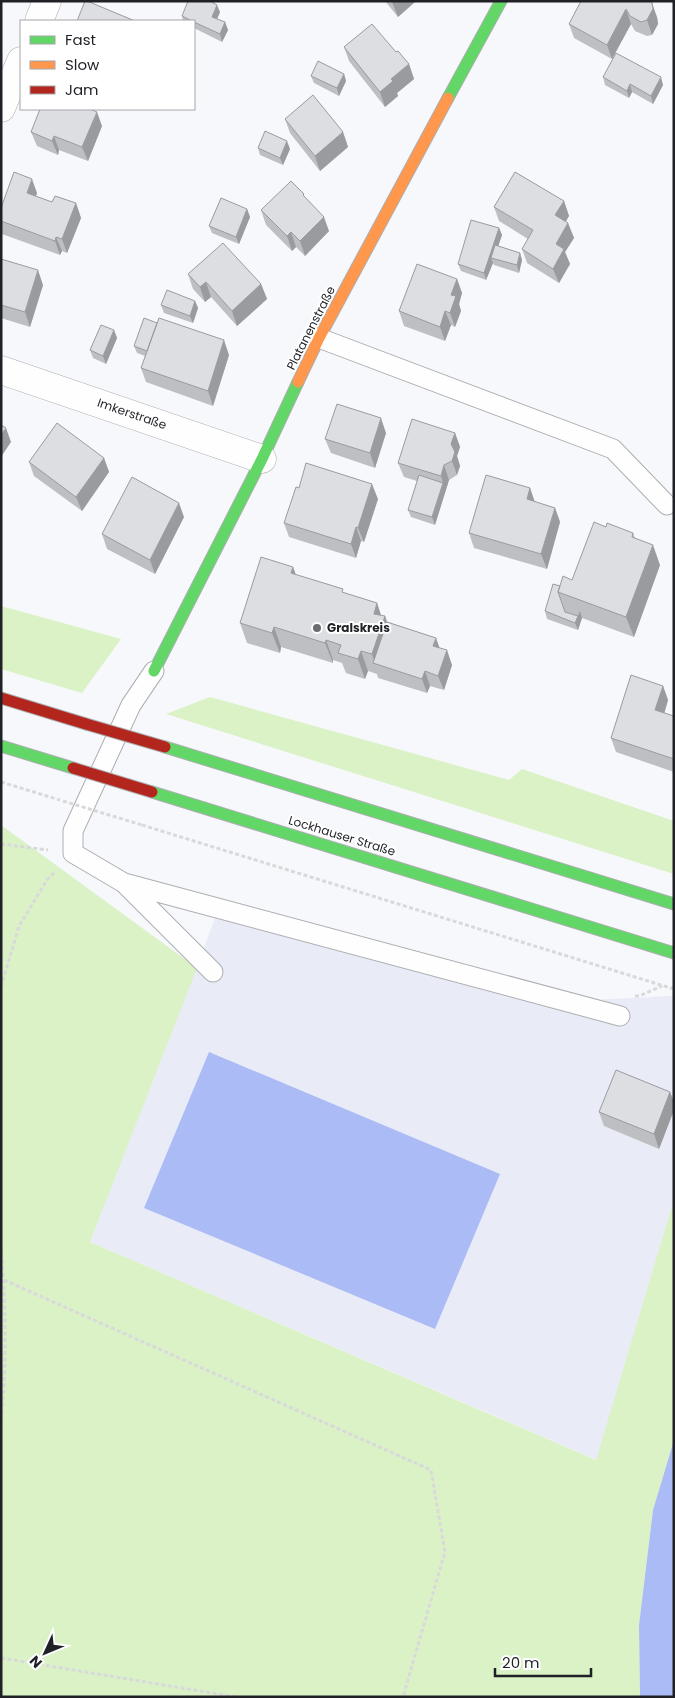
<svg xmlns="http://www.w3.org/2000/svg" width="675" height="1698" viewBox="0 0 675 1698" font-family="Poppins,sans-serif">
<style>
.built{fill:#e9ecf7}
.green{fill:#daf2c6}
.water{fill:#aabbf5}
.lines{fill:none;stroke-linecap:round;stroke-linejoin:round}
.lane-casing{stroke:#acaeb1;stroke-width:21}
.street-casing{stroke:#acaeb1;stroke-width:29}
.fast-casing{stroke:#acaeb1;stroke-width:13}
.slow-casing{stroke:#acaeb1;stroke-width:13}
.jam-casing{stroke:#acaeb1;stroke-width:13}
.path{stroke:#d9d9db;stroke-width:3;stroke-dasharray:4 2.5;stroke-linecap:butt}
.lane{stroke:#fefefe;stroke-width:19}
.street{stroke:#fefefe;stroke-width:28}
.fast{stroke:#63d668;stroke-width:11}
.slow{stroke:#ff974d;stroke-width:11}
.jam{stroke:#b3261e;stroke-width:11}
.jam-bridge-casing{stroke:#acaeb1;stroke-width:13;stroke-linecap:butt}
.path-bridge{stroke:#d9d9db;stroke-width:3;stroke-dasharray:4 2.5;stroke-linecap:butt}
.jam-bridge{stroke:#b3261e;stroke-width:11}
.wall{fill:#bdbfc2}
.shaded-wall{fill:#9a9b9e}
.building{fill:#dcdee2;stroke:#9a9b9e}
.poi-dot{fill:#6b6c71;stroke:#fff;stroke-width:2}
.labels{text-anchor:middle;stroke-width:4;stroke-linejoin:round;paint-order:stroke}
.street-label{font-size:12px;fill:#1f2126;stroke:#fff}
.poi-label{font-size:12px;font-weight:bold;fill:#1f2126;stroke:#fff;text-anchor:start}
</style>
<rect width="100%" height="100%" fill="#f7f8fb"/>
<path class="built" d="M219 908 533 1003 669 996 674 997V1199L597 1460 90 1242Z"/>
<path class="green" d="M1 606 121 639 82 693 1 669Z
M210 697 509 780 522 769 674 821V874L166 714Z
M1 825 197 968 90 1242 596 1460 674 1199V1440L653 1510 639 1625 640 1697H1Z"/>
<path class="water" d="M209 1052 500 1174 435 1329 144 1208Z
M674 1440V1697H640L639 1625 653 1510Z"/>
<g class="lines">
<g class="lane-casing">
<path id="lane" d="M319 338 613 449 667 505
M154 671 131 705 73 831V853L124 883 620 1016
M125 884 213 972"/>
</g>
<g class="street-casing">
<path id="street" d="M39 21 47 1
M1 108 21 61
M1 370 262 459"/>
</g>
<g class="fast-casing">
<path id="fast" d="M448 98 501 1
M154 671 262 459 298 382
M1 746 73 768
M165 747 674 904
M152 792 674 953"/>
</g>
<g class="slow-casing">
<path id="slow" d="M298 382 319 338 448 98"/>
</g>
<g class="jam-casing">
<path id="jam" d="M1 698 86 724"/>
</g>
<path class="path" d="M1 782 60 800
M142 825 674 989
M1 844 48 850
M1 987 19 926 47 880 55 872
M635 996H639L662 986
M1 1247C6 1304 7 1364 1 1421
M4 1280 431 1470 445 1552 403 1697
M1 1658 236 1697"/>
<use href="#lane" class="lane"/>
<use href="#street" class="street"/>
<use href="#fast" class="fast"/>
<use href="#slow" class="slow"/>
<use href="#jam" class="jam"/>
<g class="jam-bridge-casing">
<path id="jam-bridge" d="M86 724 165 747
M73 768 152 792"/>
</g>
<path class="path-bridge" d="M63 801 142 825"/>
<use href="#jam-bridge" class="jam-bridge"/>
</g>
<path class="wall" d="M385 1H416L398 17Z
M581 1 657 17 658 24 652 35 647 36 635 31 631 24 612 59 574 38 569 24Z
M220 12 217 19 225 22 228 30 222 42 194 28V21H183L182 16Z
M344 47 396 52 409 64 414 79 397 93 398 96 385 107 349 61Z
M344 74 346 81 339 96 314 83 311 76Z
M603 77 663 85 653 104 632 92 629 98 605 85Z
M285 119 343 132 348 147 320 171 290 133Z
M102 126 88 161 59 150 58 155 37 146 31 132Z
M258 148 290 149 283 165 260 155Z
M37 193 36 196 52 202 76 203 81 218 67 253 62 251 60 255 2 234 1 231V208Z
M305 198 329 231 305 256 296 247 292 251 266 225 261 210Z
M564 201 569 216 565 221 568 223 574 238 565 252 570 264 559 283 527 263 522 249 528 239 499 221 494 207Z
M247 209 250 217 239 244 212 233 209 226Z
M499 228 502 235 498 246 520 253 522 260 519 273 494 265 493 263 486 280 461 271 458 264Z
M1 259 43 285 30 327 1 318Z
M188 274 261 284 267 299 237 326 211 297 205 302 193 289Z
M457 279 462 293 459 304 461 311 455 327 451 325 445 341 404 326 399 311Z
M195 301 198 308 193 323 164 313 161 305Z
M114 330 117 338 106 364 93 358 90 350Z
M134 346 229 355 213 406 146 382 141 368 145 356 137 353Z
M386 433 375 468 331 453 325 439Z
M455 433 460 447 457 456 460 466 457 475 449 480 435 525 411 517 408 510 417 481 404 477 398 463Z
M104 458 109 472 82 511 34 476 29 462Z
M530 488 535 502 555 508 560 522 547 569 474 548 469 533Z
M378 499 364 542 361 541 356 558 289 537 284 523Z
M184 517 155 574 107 549 102 534Z
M606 527 633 533 635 538 660 565 634 637 582 618 578 630 547 619 545 611 560 586 572 580Z
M293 567 296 575 344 593 377 603 381 616H385L387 622 436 638 439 648 452 665 444 690 430 686 427 693 378 678 377 674 368 671 365 679 346 673 342 663 333 660V663L281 647 280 653 247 643 240 623Z
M663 686 668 700 664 713 674 716V772L616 752 611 738Z
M670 1092 674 1102V1110L659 1149 604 1126 599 1112Z"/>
<path class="shaded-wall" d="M394 1H416L398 17 392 2Z
M652 3 657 17 658 24 652 35 647 20Z
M217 5 220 12 215 24 212 17Z
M626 9 631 24 612 59 607 45Z
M225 22 228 30 222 42 220 34Z
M409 64 414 79 397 93 398 96 385 107 380 92 391 79Z
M344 74 346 81 339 96 337 88Z
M661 77 663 85 653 104 651 96Z
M630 84 632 92 629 98 627 91Z
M97 112 102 126 88 161 82 147Z
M343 132 348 147 320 171 315 156Z
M54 136 59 150 58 155 52 141Z
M287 141 290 149 283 165 280 158Z
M32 179 37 193 32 207 27 193Z
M564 201 569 216 561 230 555 215Z
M76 203 81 218 67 253 62 239Z
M247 209 250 217 239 244 236 237Z
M324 217 329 231 305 256 300 241Z
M568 223 574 238 565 252 570 264 559 283 553 269 556 244Z
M499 228 502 235 494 259 491 258 493 263 486 280 484 273Z
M291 232 296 247 292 251 287 236Z
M56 237 62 251 60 255 55 241Z
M520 253 522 260 519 273 517 265Z
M38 270 43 285 30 327 25 312Z
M457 279 462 293 459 304 461 311 455 327 450 313 451 295Z
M206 282 211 297 205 302 200 287Z
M261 284 267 299 237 326 232 311Z
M195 301 198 308 193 323 190 316Z
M445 311 451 325 445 341 440 327Z
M114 330 117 338 106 364 103 356Z
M224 340 229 355 213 406 208 391Z
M381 418 386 433 375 468 370 453Z
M6 428 11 442 1 457V435Z
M455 433 460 447 457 456 460 466 457 475 452 461 451 444Z
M104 458 109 472 82 511 76 497Z
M444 465 449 480 435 525 432 517 443 483 441 476Z
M372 484 378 499 364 542 358 528Z
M530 488 535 503 527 499Z
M179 503 184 517 155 574 150 560Z
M555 508 560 522 547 569 541 554Z
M356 527 361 541 356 558 351 544Z
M653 545 660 565 634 637 626 617Z
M293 567 300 587 291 573Z
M377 603 383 621 385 616 392 637 375 664 372 654 374 614Z
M580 611 582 618 578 630 575 623Z
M274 627 281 647 280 653 272 633Z
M436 638 441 652 433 646Z
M326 640 333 660V663L325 643Z
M447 650 452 665 444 690 438 676Z
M361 651 368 671 365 679 358 659Z
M425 671 430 686 427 693 422 679Z
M663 686 668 700 661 725 655 710Z
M670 1092 674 1102V1110L659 1149 654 1134Z"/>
<path class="building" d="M85 1H87L135 21H77Z
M188 1H210L217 5 212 17 225 22 220 34 194 22V21H192L182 16Z
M581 1H649L652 3 653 9 647 20 641 22 630 16 626 9 607 45 569 24Z
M372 24 396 52 398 51 409 64 391 79 393 81 380 92 344 47Z
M616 53 661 77 651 96 630 84 627 91 603 77Z
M318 61 344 74 337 88 311 76Z
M313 95 343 132 315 156 285 119Z
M40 109H90L97 112 82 147 54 136 52 141 31 132Z
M265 131 287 141 280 158 258 148Z
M14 172 32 179 27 193 52 202 55 196 76 203 62 239 56 237 55 241 1 221V208Z
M515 172 564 201 555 215 568 223 556 244 564 249 553 269 522 249 533 230 494 207Z
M291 181 304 194 303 195 324 217 300 241 291 232 287 236 261 210Z
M221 198 247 209 236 237 209 226Z
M471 220 499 228 484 273 458 264Z
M223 243 261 284 232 311 206 282 200 287 188 274Z
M495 245 520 253 517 265 491 258Z
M1 259 38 270 25 312 1 305Z
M417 264 457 279 451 295 456 296 450 313 445 311 440 327 399 311Z
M167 290 195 301 190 316 161 305Z
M144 318 157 323 147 351 134 346Z
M159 318 224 340 208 391 141 368Z
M101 325 114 330 103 356 90 350Z
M337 404 381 418 370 453 325 439Z
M412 419 455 433 451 444 455 452 452 461 444 465 441 476 398 463Z
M57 423 104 458 76 497 29 462Z
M1 425 6 428 1 435Z
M306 463 372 484 358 528 356 527 351 544 284 523 296 487 299 488Z
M419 475 443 483 432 517 408 510Z
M486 475 530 488 527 499 555 508 541 554 469 533Z
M132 477 179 503 150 560 102 534Z
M594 522 606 527 607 523 633 533 632 537 653 545 626 617 558 592 563 576 572 580Z
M261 557 293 567 291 573 343 589 342 592 377 603 374 614 385 616 372 654 361 651 358 659 338 653 341 645 326 640 325 643 274 627 272 633 240 623Z
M553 584 560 586 558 592 565 612 578 616 575 623 545 611Z
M387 622 436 638 433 646 447 650 438 676 425 671 422 679 373 663Z
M631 675 663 686 655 710 674 716V759L611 738Z
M616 1070 670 1092 654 1134 599 1112Z"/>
<circle class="poi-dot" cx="317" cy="628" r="5"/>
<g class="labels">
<g class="street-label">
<text transform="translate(311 328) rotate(-63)" y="4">Platanenstraße</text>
<text transform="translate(132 414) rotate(19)" y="4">Imkerstraße</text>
<text transform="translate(342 836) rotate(17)" y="4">Lockhauser Straße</text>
</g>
<g class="poi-label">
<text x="327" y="632">Gralskreis</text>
</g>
</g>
<rect width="675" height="1698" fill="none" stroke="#1f2126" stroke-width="5"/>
<rect x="20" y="20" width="175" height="90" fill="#ffffff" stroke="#a5a6a8"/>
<rect x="30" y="36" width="25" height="8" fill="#63d668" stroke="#a5a6a8"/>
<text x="65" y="45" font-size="15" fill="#1f2126">Fast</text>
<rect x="30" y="61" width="25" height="8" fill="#ff974d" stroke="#a5a6a8"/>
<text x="65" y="70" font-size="15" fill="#1f2126">Slow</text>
<rect x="30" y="86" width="25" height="8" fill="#b3261e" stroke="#a5a6a8"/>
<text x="65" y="95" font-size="15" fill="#1f2126">Jam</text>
<g transform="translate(45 1653) rotate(226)" stroke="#ffffff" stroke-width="4" paint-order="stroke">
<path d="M0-4L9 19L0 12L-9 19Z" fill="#1f2126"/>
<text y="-8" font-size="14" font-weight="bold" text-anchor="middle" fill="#1f2126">N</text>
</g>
<path d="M495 1668v8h96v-8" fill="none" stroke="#1f2126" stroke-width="2.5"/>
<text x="502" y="1668" font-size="15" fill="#1f2126" stroke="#ffffff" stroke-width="4" paint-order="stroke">20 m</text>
</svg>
